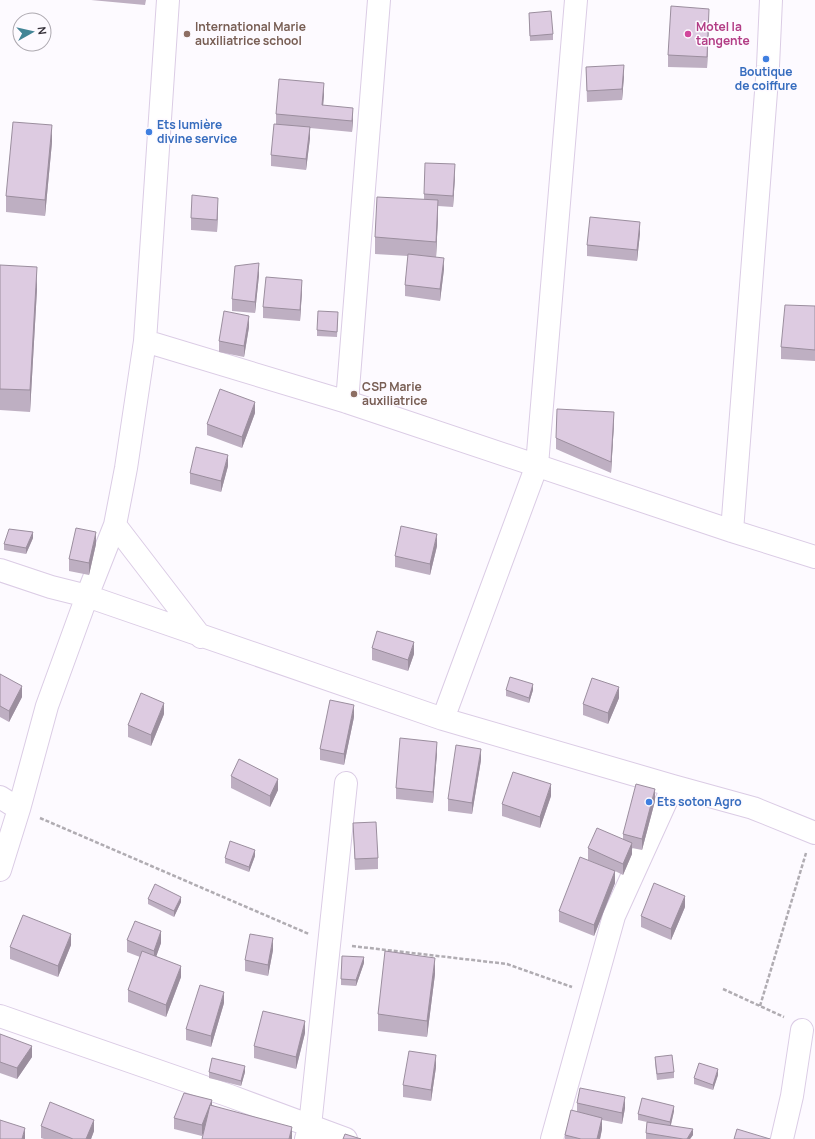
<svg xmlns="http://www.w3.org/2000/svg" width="815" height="1139" viewBox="0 0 815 1139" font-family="Manrope,sans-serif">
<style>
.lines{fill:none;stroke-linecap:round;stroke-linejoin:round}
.minor-casing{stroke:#dbcce5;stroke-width:24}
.path{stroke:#b0acb2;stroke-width:2.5;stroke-dasharray:4 2;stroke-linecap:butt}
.minor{stroke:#fff;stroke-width:22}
.wall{fill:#beafc2}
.shaded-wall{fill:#9b8e9e}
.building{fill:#ddcbe1;stroke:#9b8e9e}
.education-dot{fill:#8d6e63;stroke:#fdfaff;stroke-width:1.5}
.hotel-dot{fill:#d1479c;stroke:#fdfaff;stroke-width:1.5}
.shop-dot{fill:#3f7fe0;stroke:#fdfaff;stroke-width:1.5}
.labels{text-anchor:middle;stroke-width:3;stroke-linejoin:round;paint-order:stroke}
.education-label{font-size:12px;font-weight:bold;fill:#785e54;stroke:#fdfaff;text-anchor:start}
.hotel-label{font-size:12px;font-weight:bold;fill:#b23c85;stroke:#fdfaff;text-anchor:start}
.shop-label{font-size:12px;font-weight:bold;fill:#366cbe;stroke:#fdfaff;text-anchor:start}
</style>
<rect width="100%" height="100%" fill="#fdfaff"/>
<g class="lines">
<g class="minor-casing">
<path id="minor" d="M145 341 347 402 732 531 815 557
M347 402 379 0
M115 525 201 637
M732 531 768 66 771 0
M0 570 51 587 87 596 443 719 673 786 753 808 815 833
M443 719 537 465 576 0
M0 797 19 809
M0 870 19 809 47 706 87 596 115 525 126 468 145 341 168 0
M0 1016 230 1096 346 1139
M306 1139 310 1126 346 783
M552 1139 614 916 673 786
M782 1139 792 1096 802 1030"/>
</g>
<path class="path" d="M40 818 309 934
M352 946 507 964 572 987
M723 989 784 1017
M760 1006 806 853"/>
<use href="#minor" class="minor"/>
</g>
<path class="wall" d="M91 0H146L145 5Z
M529 13 553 34V40L530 41Z
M709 20 707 68 668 67V55Z
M586 67 624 76 622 100 587 102Z
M324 95 323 106 353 119 352 132 310 128V138L306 170 271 166V155L276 124V114Z
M52 142 45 216 6 212V196Z
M455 176 453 207 438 206V217L436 257 444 269 440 301 405 296V285L408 256 375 254V237L424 200V194Z
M218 209 217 232 191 230V218Z
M640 233 637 261 587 256V245Z
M0 265 37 289 30 412 0 410Z
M259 275 255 313 232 311V299Z
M302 291 300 321 263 318V307Z
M815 306V361L781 359V347Z
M338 318 337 337 317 336V330Z
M249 327 244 357 219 352V341Z
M255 413 242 448 207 435V424Z
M614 423 611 473 556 449V438Z
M228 466 221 492 190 484V473Z
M33 538 26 554 4 550V544Z
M96 544 89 575 69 571V559Z
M437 546 430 575 395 567V556Z
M372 648 414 654 408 671 372 660Z
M0 674 22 697 9 722 0 717Z
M506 690H533L529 703 506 696Z
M619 698 608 724 583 715V704Z
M164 714 151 746 128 737V725Z
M354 717 344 765 320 760V749Z
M437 753 433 803 396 799V788Z
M481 760 472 814 448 811V799Z
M231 776 278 790 270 807 231 788Z
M551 796 540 828 502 816V804Z
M655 801 642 850 632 848V854L623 875 615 871V883L594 936 559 922V911L614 871 588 860V848L623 839V834Z
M353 823 378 858V869L355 870Z
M255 856 249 872 225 863V858Z
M148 899 181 902 174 917 148 904Z
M685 907 671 940 641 927V916Z
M127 940 161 943 156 956 181 977 166 1017 128 1002V990L140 957 127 952Z
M71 945 58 977 10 959V947Z
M273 950 268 976 245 971V960Z
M364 963 356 986 341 985V979Z
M435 974 427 1037 378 1031V1014Z
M224 1003 211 1047 186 1040V1029Z
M305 1033 296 1069 254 1058V1046Z
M0 1034 32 1057 17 1079 0 1073Z
M655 1057 674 1072V1078L657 1080 655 1063Z
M436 1067 431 1101 403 1097V1085Z
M209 1072H245L241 1086 209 1078Z
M718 1075 713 1090 694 1084V1078Z
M577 1103 625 1108 622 1124 602 1120V1129L600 1139H565V1135L577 1112Z
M212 1105 292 1139 203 1133 202 1136 174 1129V1118Z
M674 1111 671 1125 693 1135 690 1139H646V1133L647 1122 638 1120V1114Z
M41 1126 94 1131 91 1139H44L41 1138Z"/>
<path class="shaded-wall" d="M709 9V20L707 68V57Z
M624 65V76L622 100V89Z
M324 83V95L322 117V105Z
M353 108V119L352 132V121Z
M52 125V142L45 216V200Z
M310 127V138L306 170V159Z
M455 164V176L453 207V196Z
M218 198V209L217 232V220Z
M438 200V217L436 258V242Z
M640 222V233L637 261V250Z
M444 258V269L440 301V289Z
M259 263V275L255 313V302Z
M37 267V289L30 412V390Z
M302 280V291L300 321V310Z
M249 316V327L244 357V346Z
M255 402V413L242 448V437Z
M614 412V423L611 473V462Z
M228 455V466L221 492V481Z
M33 532V538L26 554V548Z
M96 532V544L89 575V563Z
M437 534V546L430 575V564Z
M414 642V654L408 671V660Z
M533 684V690L529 703V698Z
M22 686V697L9 722V711Z
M619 687V698L608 724V713Z
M164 703V714L151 746V735Z
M354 705V717L344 765V754Z
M437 742V753L433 803V792Z
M481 749V760L472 814V803Z
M278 779V790L270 807V796Z
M551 784V796L540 828V817Z
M655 789V801L642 850V839Z
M632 843V854L623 875V864Z
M255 850V856L249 872V867Z
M615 871V883L594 936V925Z
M685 896V907L671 940V929Z
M181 897V902L174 917V911Z
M161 931V943L154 963V951Z
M71 934V945L58 977V966Z
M273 938V950L268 976V965Z
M364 957V963L356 986V980Z
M435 958V974L427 1037V1021Z
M181 966V977L166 1017V1005Z
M224 992V1003L211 1047V1036Z
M305 1021V1033L296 1069V1057Z
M32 1046V1057L17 1079V1068Z
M436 1055V1067L431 1101V1090Z
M245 1066V1072L241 1086V1081Z
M718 1069V1075L713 1090V1085Z
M625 1097V1108L622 1124V1113Z
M212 1100V1111L202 1136V1125Z
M674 1106V1111L670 1128V1122Z
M602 1118V1129L600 1139H597Z
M94 1120V1131L91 1139H86Z
M292 1127V1139H289Z
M25 1128V1139H22Z
M693 1129V1135L690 1139H687Z"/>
<path class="building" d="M671 6 709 9 707 57 668 55Z
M551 11 553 34 530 36 529 13Z
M624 65 622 89 587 91 586 67Z
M279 79 324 83 322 105 353 108 352 121 276 114Z
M13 122 52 125 45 200 6 196Z
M274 124 310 127 306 159 271 155Z
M425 163 455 164 453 196 424 194Z
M192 195 218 198 217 220 191 218Z
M377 197 438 200 436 242 375 237Z
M590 217 640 222 637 250 587 245Z
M408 254 444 258 440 289 405 285Z
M259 263 255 302 232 299 235 266Z
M0 265 37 267 30 390 0 389Z
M266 277 302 280 300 310 263 307Z
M785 305 815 306V350L781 347Z
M224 311 249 316 244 346 219 341Z
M318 311 338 312 337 332 317 330Z
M220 389 255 402 242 437 207 424Z
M557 409 614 412 611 462 556 438Z
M196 447 228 455 221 481 190 473Z
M401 526 437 534 430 564 395 556Z
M76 528 96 532 89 563 69 559Z
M9 529 33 532 26 548 4 544Z
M377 631 414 642 408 660 372 648Z
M0 674 22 686 9 711 0 706Z
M510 677 533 684 529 698 506 690Z
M592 678 619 687 608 713 583 704Z
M141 693 164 703 151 735 128 725Z
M330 700 354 705 344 754 320 749Z
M400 738 437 742 433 792 396 788Z
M456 745 481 749 472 803 448 799Z
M239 759 278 779 270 796 231 776Z
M513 772 551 784 540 817 502 804Z
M636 784 655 789 642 839 623 834Z
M376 822 378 858 355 859 353 823Z
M597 828 632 843 623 864 588 848Z
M230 841 255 850 249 867 225 858Z
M580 857 615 871 594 925 559 911Z
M654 883 685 896 671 929 641 916Z
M155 884 181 897 174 911 148 899Z
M23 915 71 934 58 966 10 947Z
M135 921 161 931 154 951 127 940Z
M250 934 273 938 268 965 245 960Z
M142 951 181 966 166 1005 128 990Z
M385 951 435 958 427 1021 378 1014Z
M342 956 364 957 356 980 341 979Z
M200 985 224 992 211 1036 186 1029Z
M263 1011 305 1021 296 1057 254 1046Z
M0 1034 32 1046 17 1068 0 1062Z
M409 1051 436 1055 431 1090 403 1085Z
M672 1055 674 1072 657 1074 655 1057Z
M212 1058 245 1066 241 1081 209 1072Z
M699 1063 718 1069 713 1085 694 1078Z
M580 1088 625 1097 622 1113 577 1103Z
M184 1093 212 1100 202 1125 174 1118Z
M642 1098 674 1106 670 1122 638 1114Z
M50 1102 94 1120 86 1139H73L41 1126Z
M210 1105 292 1127 289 1139H202Z
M571 1110 602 1118 597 1139H581L565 1135Z
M0 1120 25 1128 22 1139H0Z
M647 1122 693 1129 687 1139H683L646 1133Z
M737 1129 770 1139H734Z
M345 1134 361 1139H343Z"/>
<g class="education-dot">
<circle cx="187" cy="34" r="4"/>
<circle cx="354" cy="394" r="4"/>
</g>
<circle class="hotel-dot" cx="688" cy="34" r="4"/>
<g class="shop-dot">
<circle cx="766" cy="59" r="4"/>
<circle cx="149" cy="132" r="4"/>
<circle cx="649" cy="802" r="4"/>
</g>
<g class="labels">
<g class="education-label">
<text x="195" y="31">International Marie<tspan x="195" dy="14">auxiliatrice school</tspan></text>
<text x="362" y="391">CSP Marie<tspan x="362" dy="14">auxiliatrice</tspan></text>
</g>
<g class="hotel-label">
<text x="696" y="31">Motel la<tspan x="696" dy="14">tangente</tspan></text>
</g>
<g class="shop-label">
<text x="766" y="76" text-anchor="middle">Boutique<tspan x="766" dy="14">de coiffure</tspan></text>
<text x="157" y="129">Ets lumière<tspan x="157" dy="14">divine service</tspan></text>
<text x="657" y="806">Ets soton Agro</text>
</g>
</g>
<g transform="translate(32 32) rotate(82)"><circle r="19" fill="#fdfaff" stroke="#ada9b0"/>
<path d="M0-3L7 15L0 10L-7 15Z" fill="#438596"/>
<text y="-6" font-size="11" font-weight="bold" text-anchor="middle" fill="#353039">N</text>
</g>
</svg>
